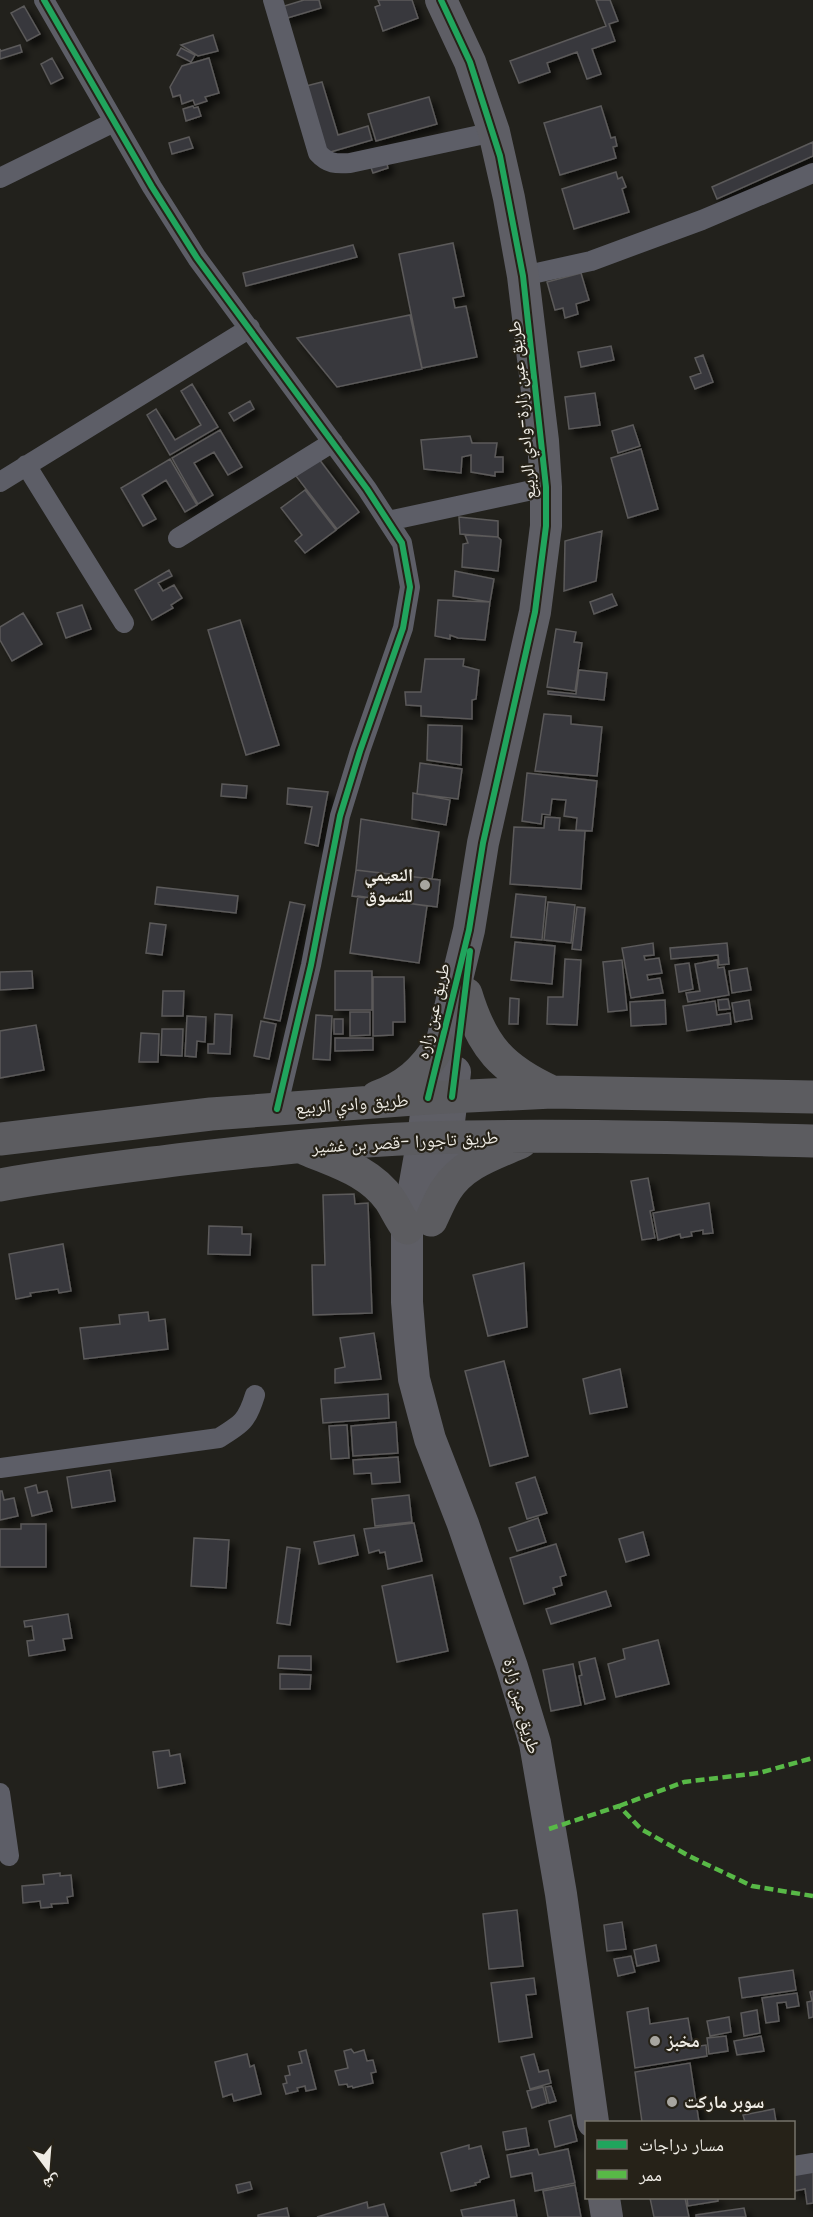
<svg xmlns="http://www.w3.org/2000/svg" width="813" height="2217" viewBox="0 0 813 2217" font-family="Poppins,'Noto Naskh Arabic',sans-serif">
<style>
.building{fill:#39383e;stroke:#5b5a5a;stroke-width:1.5;filter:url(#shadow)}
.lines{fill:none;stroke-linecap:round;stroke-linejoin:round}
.minor{stroke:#5d5e67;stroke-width:20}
.primary{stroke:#5e5e65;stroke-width:32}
.trunk{stroke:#5c5c60;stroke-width:33}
.quiet{stroke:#58b947;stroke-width:4.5;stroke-dasharray:9 4.5;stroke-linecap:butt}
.cycleway-casing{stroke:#262218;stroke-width:10}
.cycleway{stroke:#20a55d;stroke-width:6}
.poi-dot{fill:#a7a59f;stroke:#262218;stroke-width:2}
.labels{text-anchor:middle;stroke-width:4.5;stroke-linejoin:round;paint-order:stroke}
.street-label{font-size:18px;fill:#efece5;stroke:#262218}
.poi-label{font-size:18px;font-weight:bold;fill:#efece5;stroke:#262218;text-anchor:start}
</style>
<defs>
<filter id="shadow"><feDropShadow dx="5.5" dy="5.5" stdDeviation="3" flood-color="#0009"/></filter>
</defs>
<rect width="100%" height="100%" fill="#22211c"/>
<path class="building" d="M304 0H319L321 8 284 19 281 7Z
M378 0H412L418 18 383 31 375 7 380 5Z
M596 0H610L618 21 609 24 615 41 592 49 601 74 587 79 577 52 547 63 550 72 519 83 510 61 606 26Z
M24 6 40 34 27 41 11 13Z
M213 35 218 51 198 56 181 45Z
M20 45 22 52 0 59V49L1 51Z
M181 48 195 55 191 62 177 55Z
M52 58 63 78 51 84 41 64Z
M209 58 219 93 205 97 207 101 195 105 193 100 182 104 180 95 173 97 170 87 182 66Z
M322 82 338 135 368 126 372 140 327 153 306 86Z
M429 97 437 124 376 141 368 114Z
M193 106 194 108 198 107 201 116 186 121 183 109Z
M601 106 611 138 615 137 617 146 613 147 616 158 560 175 544 123Z
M189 137 193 148 172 154 169 143Z
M813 142V156L717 199 712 187Z
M385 157 388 168 373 173 369 162Z
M616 172 618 179 622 177 626 187 622 189 629 212 574 229 562 189Z
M453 243 464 296 453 298 455 308 466 306 477 357 422 368 399 254Z
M353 245 357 257 246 286 243 273Z
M581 273 589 300 576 304 578 314 565 318 563 308 555 310 547 282Z
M410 315 422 369 337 387 297 338Z
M611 346 614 360 581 367 578 352Z
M703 355 713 382 695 389 690 377 701 373 695 358Z
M192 384 218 427 170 455 147 415 156 409 175 440 201 425 181 391Z
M595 393 600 425 569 429 565 397Z
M250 401 254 409 234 421 229 413Z
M633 425 640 446 618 453 612 431Z
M220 430 242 467 228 475 214 452 194 463 213 495 198 504 172 458Z
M470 436 472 443H497L495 457H503V472H495V476L471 472V455L462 457 461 473 424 469 421 440Z
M641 449 658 509 628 518 611 458Z
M170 459 197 505 185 512 166 480 142 495 156 519 143 526 121 488Z
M319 459 359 512 337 529 296 476Z
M305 490 336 530 305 553 295 541 302 535 281 508Z
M459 517 498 521V537L460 534Z
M602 531 596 581 564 591 565 541Z
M465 535 498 537 501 540 498 571 462 567 463 544 468 543Z
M169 570 172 576 158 583 163 591 174 585 182 598 171 605 173 608 152 620 135 590Z
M455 571 494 579 490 602 453 596Z
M612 594 617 605 594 614 590 602Z
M438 600 490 602 485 640 458 638 450 635V639L435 636Z
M82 605 91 629 66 638 57 613Z
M23 613 42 644 12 661 0 640V627Z
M240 620 279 745 246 755 208 630Z
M556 629 576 632 574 642 582 643 575 691 547 687Z
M425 659H464L463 666 479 670 476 699 472 700V719L421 716V706L406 705 405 692H421Z
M579 670 607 673 604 700 548 694V691L576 694Z
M544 714 571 716V724L602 727 597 776 535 771Z
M428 725 462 726 461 765 427 760Z
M420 763 462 769 458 799 417 794Z
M527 773 597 781 592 831 576 830 577 818 564 816 566 800 552 799 550 815 542 814 541 824 522 821Z
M222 784 247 786 246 798 221 796Z
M288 788 328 792 318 846 305 843 312 807 287 804Z
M413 793 450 800 446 825 412 819Z
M545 817 560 818 559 830 585 831 581 889 510 884 514 827 544 828Z
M361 819 439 832 432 879 356 870Z
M356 870 440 880 437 907 352 896Z
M157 887 238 896 236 913 155 904Z
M516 894 546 897 542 940 511 937Z
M358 896 427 906 419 963 350 953Z
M290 902 305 905 280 1021 264 1018Z
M548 902 575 905 571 943 544 940Z
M577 907 585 908 581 950 572 949Z
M150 923 166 925 162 955 146 953Z
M515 942 555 946 552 984 511 980Z
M653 943 654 955 644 956 645 960 659 958 662 973 647 975 648 980 660 978 663 993 631 998 622 948Z
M727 943 729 964 719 965 718 955 671 959 670 948Z
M565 959 581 960 577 1025 547 1024 548 997H563Z
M622 960 627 1010 608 1012 603 962Z
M717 960 718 968 724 967 729 995 688 1002 686 993 700 991 695 964Z
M689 963 693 989 679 992 675 965Z
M747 968 751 990 732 993 729 971Z
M32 971 33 988 0 990V972Z
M335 971H372V1010H335Z
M373 977H404L405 1022H393V1035L373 1036Z
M163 991H184L183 1016H162Z
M510 998 519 999 518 1024H509Z
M728 999 730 1009 719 1010 718 1000Z
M665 1000 666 1024 631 1026 630 1002Z
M749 1000 752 1019 735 1022 732 1003Z
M715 1001 717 1015 730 1013 731 1024 687 1031 683 1006Z
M350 1012H370V1035L350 1036Z
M215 1014 232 1015 230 1054 208 1053V1044H214Z
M316 1015 332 1016 330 1060 313 1059Z
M187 1016 206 1017 205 1042 197 1041 196 1057 185 1056Z
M334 1019H343V1034H334Z
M261 1021 276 1024 269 1059 254 1056Z
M36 1025 44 1070 0 1078V1031Z
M162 1029H183L182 1056 161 1055Z
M141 1033 159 1034 158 1062H139Z
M335 1038H373V1050L335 1051Z
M648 1178 654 1210 650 1211 655 1238 642 1240 631 1181Z
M354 1194 355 1204 368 1203 372 1313 313 1315 312 1265H325L323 1195Z
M709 1203 713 1233 703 1234V1230L691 1232 692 1236 681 1238 680 1234 658 1240 653 1213Z
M209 1226 242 1227V1234H251L250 1255 208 1254Z
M63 1244 71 1291 59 1293 58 1289 30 1293 31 1296 16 1299 9 1254Z
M524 1263 527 1327 488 1336 473 1275Z
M148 1312 149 1321 165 1319 168 1349 84 1359 80 1328 120 1324 119 1315Z
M374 1333 381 1379 335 1383V1369L345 1367 340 1338Z
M504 1361 528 1456 490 1466 465 1371Z
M620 1369 627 1407 590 1414 583 1379Z
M388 1394 389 1418 323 1423 321 1399Z
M396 1422 398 1453 353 1456 351 1426Z
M347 1425 349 1458 331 1459 329 1426Z
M398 1457 400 1482 372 1484 371 1473 354 1474 353 1460Z
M110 1470 115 1501 72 1508 67 1477Z
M535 1477 547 1513 527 1519 516 1483Z
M36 1485 38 1493 47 1491 52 1511 32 1516 25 1488Z
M0 1491H2L4 1500 14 1498 18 1516 0 1520Z
M409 1495 412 1522 375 1526 372 1499Z
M538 1518 546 1542 517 1551 509 1528Z
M414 1523 422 1561 388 1569 385 1552 380 1553 379 1550 369 1553 364 1529Z
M21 1524H46V1567H0V1529H21Z
M643 1532 649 1555 626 1562 619 1539Z
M354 1535 358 1555 319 1564 314 1542Z
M194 1538 229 1540 226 1588 191 1586Z
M556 1544 566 1575 560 1577 562 1585 553 1588 555 1594 524 1604 510 1558Z
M287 1547 300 1549 290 1625 277 1623Z
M432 1575 448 1651 397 1662 382 1586Z
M606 1591 611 1606 551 1624 546 1609Z
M68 1614 72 1638 63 1639 65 1650 29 1656 27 1641 34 1640 32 1626 25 1627 24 1621Z
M658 1640 669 1684 616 1697 608 1664 625 1659 623 1649Z
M279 1656H311V1670L278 1668Z
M595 1658 605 1699 585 1704 579 1676 582 1675 579 1662Z
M573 1664 581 1705 551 1711 543 1670Z
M280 1674 311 1675 310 1689H280Z
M169 1750 170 1756 180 1754 185 1783 158 1788 153 1752Z
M60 1873V1876L71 1875 73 1896 67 1897 68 1903 51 1904 52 1907 41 1908 40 1901 23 1903 22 1886 44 1884 43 1875Z
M517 1910 523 1966 489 1969 483 1914Z
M622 1922 626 1949 607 1951 604 1925Z
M656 1945 659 1961 637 1966 634 1950Z
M631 1956 635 1972 618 1976 614 1959Z
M793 1970 796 1990 742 1998 739 1978Z
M534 1978 536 1994 526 1995 532 2037 499 2042 491 1983Z
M813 1991V2017L809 2018 807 2002 812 2001 810 1992Z
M797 1993 799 2006 787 2008 786 2002 777 2003 779 2021 766 2023 762 1998Z
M648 2008 650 2024 688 2018 693 2047 706 2045 707 2056 635 2068 627 2012Z
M757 2010 760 2033 744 2036 741 2013Z
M729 2017 731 2032 710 2036 707 2021Z
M726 2036 728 2051 709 2054 707 2038Z
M761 2036 764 2051 737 2055 734 2041Z
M351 2049 354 2053 364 2050 367 2061 373 2060 376 2072 371 2073 373 2083 353 2088 352 2086 348 2087 347 2084 339 2085 335 2071 348 2068 344 2051Z
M306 2050 316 2089 306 2091 305 2086 297 2088 298 2091 286 2094 283 2084 287 2083 285 2076 290 2075 288 2066 302 2063 299 2052Z
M247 2054 250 2067 254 2065 261 2094 234 2101 232 2094 223 2097 215 2062Z
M534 2054 539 2072 548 2070 551 2083 530 2089 521 2057Z
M690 2063 699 2122H642L635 2072Z
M551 2086 556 2101 549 2103 545 2087Z
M543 2087 547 2103 532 2108 527 2091Z
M774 2109 776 2122H745L743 2115Z
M571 2115 577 2141 555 2147 549 2121Z
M526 2128 529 2146 506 2150 503 2132Z
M469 2145V2149L481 2146 489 2177 480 2180V2182L475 2183 476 2185 451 2191 441 2153Z
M537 2149 539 2155 568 2149 575 2183 535 2191 532 2173 511 2177 507 2155Z
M813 2170V2203L807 2204 805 2189 794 2191V2173Z
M250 2182 252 2189 238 2193 236 2185Z
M575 2185 581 2217H548L543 2191Z
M650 2198H685L689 2217H654Z
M687 2198H718V2201L688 2206Z
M514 2200 517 2217H463L461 2210Z
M367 2202 368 2208 384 2204 388 2217H317Z
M287 2208 289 2217H258V2215Z
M744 2208 746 2217H696V2215Z"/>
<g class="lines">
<path class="minor" d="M44 0 152 187 197 258 367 489 402 543 410 587 403 628 360 751 340 816 311 965 277 1109
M273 0 318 153C328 164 336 164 350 163L494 132
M0 178 114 122
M523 276 591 261 702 220 813 173
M26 465 124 623
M0 482 250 328
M388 521 546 487
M178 538 333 442
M0 1468 219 1438C242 1424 247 1421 255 1395
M0 1793 9 1856
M794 2166 813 2163"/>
<path class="primary" d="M441 0 470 62 494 132 509 198 523 276 543 441 546 487V526L535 612 483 843 469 930 428 1098 423 1138 407 1228V1302L410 1339 414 1379 430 1439 463 1524 512 1667 535 1743 561 1894 593 2122
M432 1212 447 1138 455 1072
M604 2198 607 2217"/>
<path class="trunk" d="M466 994C482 1047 502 1069 552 1092
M377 1097C405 1087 424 1071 439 1046
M0 1139 211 1114 428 1098 552 1092 813 1097
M306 1149C336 1162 370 1171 390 1200 396 1209 400 1219 407 1228
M0 1185C61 1174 122 1167 184 1159 263 1150 343 1141 423 1138 553 1134 683 1138 813 1141
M431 1220C436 1210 440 1199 446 1190 463 1163 494 1154 521 1142"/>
<path class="quiet" d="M619 1806 684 1782 759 1773 813 1758
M549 1829 619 1806 641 1829 689 1856 752 1886 813 1896"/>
<g class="cycleway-casing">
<path id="cycleway" d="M44 0 152 187 197 258 367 489 402 543 410 587 403 628 360 751 340 816 311 965 277 1109
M452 1097 470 951
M428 1098 469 930 483 843 535 612 546 526V487L523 276 500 156 470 62 441 0"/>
</g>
<use href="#cycleway" class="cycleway"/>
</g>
<g class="poi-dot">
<circle cx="425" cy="885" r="6"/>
<circle cx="655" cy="2041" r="6"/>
<circle cx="672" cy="2102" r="6"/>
</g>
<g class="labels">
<g class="street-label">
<text transform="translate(522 410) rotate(-95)" y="6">طريق عين زارة-وادي الربيع</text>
<text transform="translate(433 1011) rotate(-77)" y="6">طريق عين زاره</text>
<text transform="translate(352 1104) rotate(-4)" y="6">طريق وادي الربيع</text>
<text transform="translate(405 1142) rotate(-3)" y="6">طريق تاجورا -قصر بن غشير</text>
<text transform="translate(522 1706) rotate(75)" y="6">طريق عين زارة</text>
</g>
<g class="poi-label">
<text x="413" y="881" text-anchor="end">النعيمي<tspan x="413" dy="21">للتسوق</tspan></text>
<text x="667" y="2047">مخبز</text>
<text x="684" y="2108">سوبر ماركت</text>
</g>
</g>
<rect x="585" y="2121" width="210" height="78" fill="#262218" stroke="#76736a" stroke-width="1.5"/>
<rect x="597" y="2140" width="30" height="9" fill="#20a55d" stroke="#76736a" stroke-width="1.5"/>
<text x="639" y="2151" font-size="18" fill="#efece5">مسار دراجات</text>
<rect x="597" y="2170" width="30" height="9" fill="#58b947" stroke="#76736a" stroke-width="1.5"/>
<text x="639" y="2181" font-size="18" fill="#efece5">ممر</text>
<g transform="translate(48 2169) rotate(164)" stroke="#262218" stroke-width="4.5" paint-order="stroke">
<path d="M0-4.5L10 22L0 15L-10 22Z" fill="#efece5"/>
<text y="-9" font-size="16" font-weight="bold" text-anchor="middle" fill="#efece5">ش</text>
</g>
</svg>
